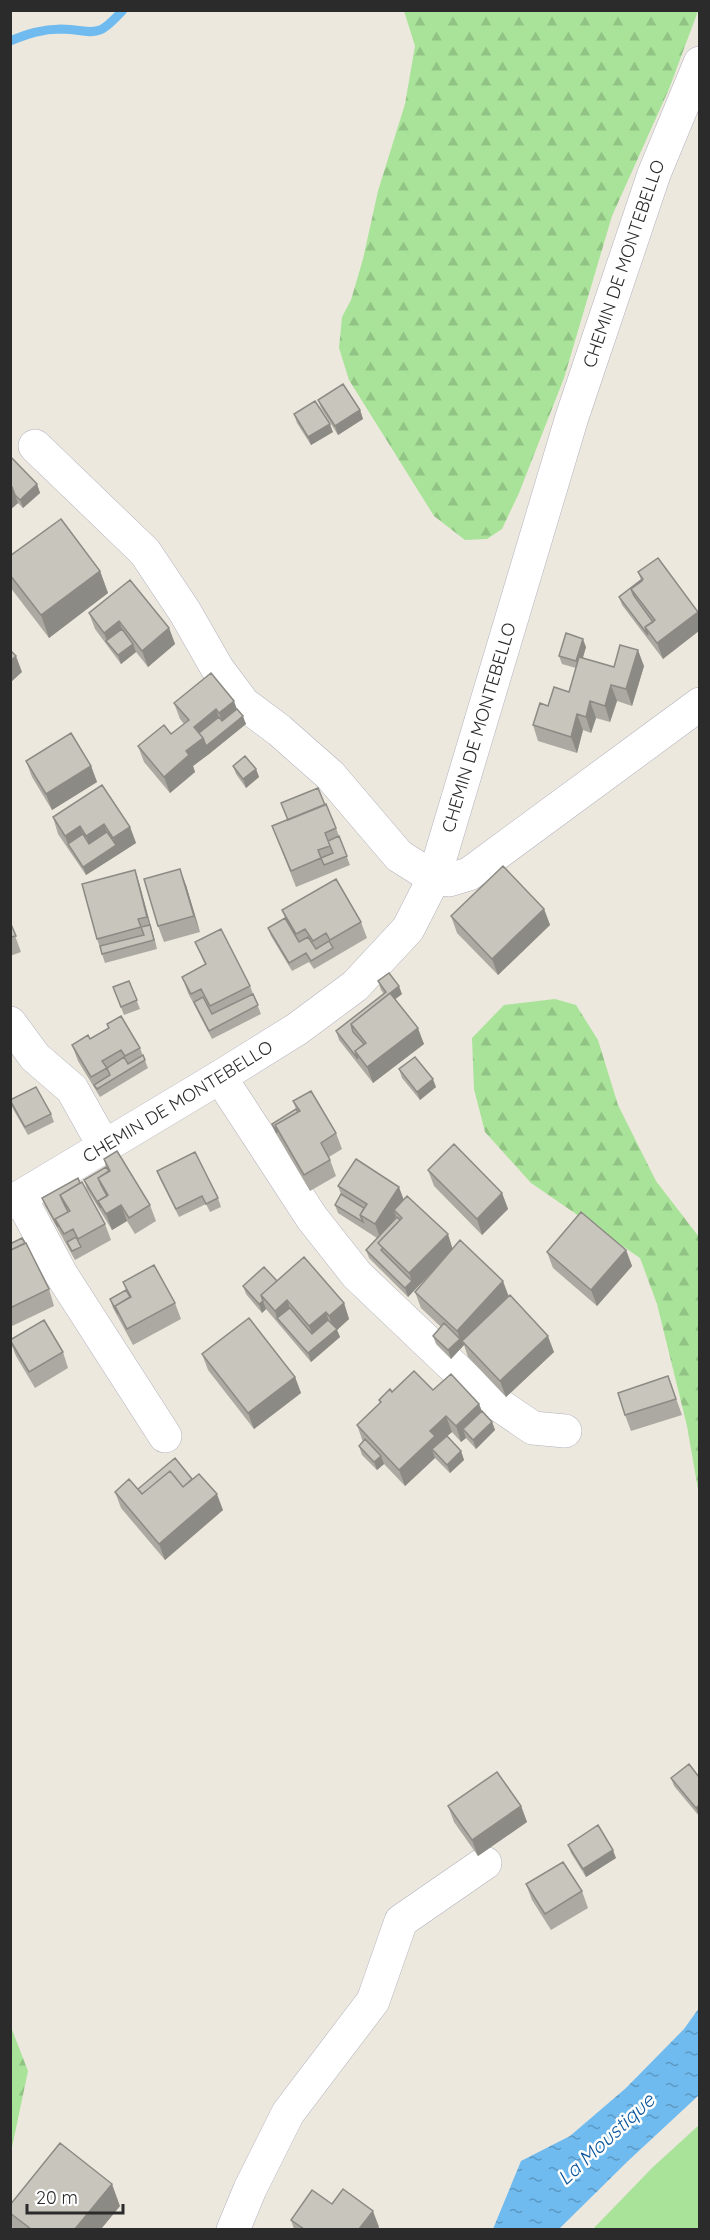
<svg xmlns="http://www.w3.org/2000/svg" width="710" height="2240" viewBox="0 0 710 2240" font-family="Quicksand,sans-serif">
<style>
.grass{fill:#a8e399}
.forest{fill:url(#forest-firs)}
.water{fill:url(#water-ripples)}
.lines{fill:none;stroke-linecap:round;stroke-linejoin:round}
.stream{stroke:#6fbbef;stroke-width:9}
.minor-casing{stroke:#b1b1be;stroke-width:34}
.minor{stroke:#fff;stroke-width:33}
.wall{fill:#aca9a2}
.shaded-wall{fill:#8c8a84}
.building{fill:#c8c5bc;stroke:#8c8a84;stroke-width:1.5}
.labels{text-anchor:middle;stroke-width:5;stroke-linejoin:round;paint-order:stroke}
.street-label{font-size:18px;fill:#2b2b2b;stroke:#fff}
.water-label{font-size:20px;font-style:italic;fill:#0d579c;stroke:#fff}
</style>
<defs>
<pattern id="forest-firs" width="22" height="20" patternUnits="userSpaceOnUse" patternTransform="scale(1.5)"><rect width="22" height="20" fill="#a8e399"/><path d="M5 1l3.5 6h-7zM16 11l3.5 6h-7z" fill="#91c384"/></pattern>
<pattern id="water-ripples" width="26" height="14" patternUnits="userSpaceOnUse" patternTransform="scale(1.5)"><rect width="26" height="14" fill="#6fbbef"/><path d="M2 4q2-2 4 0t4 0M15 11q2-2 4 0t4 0" fill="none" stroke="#5b98c2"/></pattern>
</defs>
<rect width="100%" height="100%" fill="#ede8dd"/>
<path class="grass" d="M699 2125V2229H593L652 2168Z"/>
<path class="forest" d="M404 11H698L669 89 612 216 564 378 519 493 502 529 487 539 465 540 434 516 349 380 339 348 342 317 351 300 363 259 378 191 405 104 415 46Z
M555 999 576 1005 598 1040 618 1105 656 1181 699 1237V1495L687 1426 657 1304 640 1258 531 1183 485 1132 474 1089 472 1038 504 1005Z
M11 2027 28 2071 11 2152 10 2027Z"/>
<path class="water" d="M699 2008V2095L628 2161 559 2229H493L521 2161 570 2136 626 2088 684 2029Z"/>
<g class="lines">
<path class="stream" d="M10 41C27 34 42 29 61 29 96 30 95 41 123 10"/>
<g class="minor-casing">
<g id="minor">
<path d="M35 446 145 552 185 612 217 668 243 703 279 730 330 775 399 856 434 878 449 880 469 874 700 704"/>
<path d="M10 1023 35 1057 72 1089 104 1146"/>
<path d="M220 1077 312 1218 357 1275 480 1392 533 1428 565 1431"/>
<path d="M20 1197 61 1274 165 1436"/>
<path id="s1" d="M10 1203 220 1077 297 1029 355 986 408 929 434 878 572 417 654 174 700 63"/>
<path d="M233 2230 250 2189 288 2113 373 2001 401 1921 485 1863"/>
</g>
</g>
<use href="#minor" class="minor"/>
</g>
<path class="wall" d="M318 400 360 410 363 419 338 435 321 408Z
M294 414 333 432 311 445 297 423Z
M10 456 37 484 40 493 23 508 18 503 10 510Z
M10 556 100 571 108 593 49 638 10 587Z
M638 572 698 612 663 659 622 605 619 597 641 580Z
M89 613 169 628 175 644 148 667 136 652 121 664 95 629Z
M586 647 583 658 614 667 644 666 632 706 617 701 610 722 596 718 591 733 583 730 577 753 538 741 533 725 548 706 569 692 576 668 562 664 559 656Z
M174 703 237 709 246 724 209 754 193 766 195 772 170 793 144 762 138 746 171 734 184 724 180 719Z
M26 761 91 766 97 782 52 810 32 777Z
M233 766 256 769 259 777 246 788 236 774Z
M53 817 130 827 136 843 86 875 58 834Z
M272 826 336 828 350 865 296 887Z
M135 870 140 886 157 949 105 963 97 939Z
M186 885 200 932 164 942 158 926Z
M544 909 550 925 498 975 457 933 451 916Z
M282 910 361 922 367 938 314 969 309 962 292 971 271 936 268 928 285 918Z
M10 922 21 952 10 956Z
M195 942 250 986 261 1014 212 1039 188 993 182 977 205 965Z
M129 981 140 1009 124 1015 113 987Z
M378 981 402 994 395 999 424 1044 373 1083 339 1040 336 1031 384 994 381 990Z
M107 1024 140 1048 148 1068 100 1097 78 1061 72 1045 90 1039 108 1028Z
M399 1069 436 1087 420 1100 402 1078Z
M10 1101 51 1114 54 1122 28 1135 13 1109Z
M293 1101 336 1133 342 1149 329 1157 336 1176 310 1191 275 1132 272 1124 296 1109Z
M104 1159 150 1205 156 1221 135 1234 127 1221 112 1230 87 1189 84 1180 106 1167Z
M428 1170 502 1193 508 1209 482 1235 434 1186Z
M157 1171 218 1198 221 1207 210 1212 206 1204 179 1217 160 1179Z
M78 1178 105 1224 111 1240 75 1260 45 1206 42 1198Z
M338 1186 404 1200 453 1249 509 1296 554 1352 506 1397 468 1357 464 1345 451 1359 436 1344 433 1336 441 1327 421 1308 415 1292 438 1265 408 1297 369 1258 366 1250 377 1238 338 1213 335 1205 341 1194Z
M10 1244 49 1289 54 1306 10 1327Z
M626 1250 632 1266 597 1306 553 1268 547 1252Z
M277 1281 344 1303 349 1319 337 1330 340 1337 311 1362 266 1309 262 1313 246 1294 243 1286Z
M123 1282 175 1303 181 1319 133 1345 113 1308 110 1299 126 1290Z
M10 1341 63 1352 68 1368 35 1388 16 1356Z
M202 1354 295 1377 301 1393 254 1429 208 1370Z
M668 1376 682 1415 631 1431 625 1415Z
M433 1390 479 1404 482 1411 492 1422 495 1430 476 1449 466 1438 461 1442 452 1432 447 1436 461 1451 464 1460 450 1473 435 1458 405 1486 384 1464 377 1470 362 1455 359 1446 363 1442 357 1425 380 1403 379 1400 392 1392Z
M192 1479 223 1510 165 1560 121 1508 115 1492 138 1489Z
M699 1777V1816L674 1786 671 1778Z
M448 1806H521L527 1822 478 1856 454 1822Z
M568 1845 616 1858 586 1877 571 1853Z
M526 1884 582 1891 588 1908 551 1930 532 1900Z
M332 2204 379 2227 377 2229H294L291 2220Z
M10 2205 120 2206 101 2229H13L10 2222Z"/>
<path class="shaded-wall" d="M360 410 363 419 338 435 335 426Z
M330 424 333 432 311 445 308 437Z
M37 484 40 493 23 508 20 500Z
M12 487 18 503 10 510V488Z
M100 571 108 593 49 638 41 615Z
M698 612 699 615V631L663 659 657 643Z
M119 621 125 637 107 641 104 633Z
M169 628 175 644 148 667 142 651Z
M583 639 586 647 579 669 576 661Z
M133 644 136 652 121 664 118 655Z
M638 650 644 666 632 706 626 689Z
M16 656 22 672 10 683V661Z
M611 685 617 701 610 722 605 706Z
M234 701 240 717 225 729 219 713Z
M590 701 596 718 591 733 586 717Z
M216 709 222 725 243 716 246 724 209 754 193 766 195 772 170 793 164 777 186 751 194 727Z
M577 714 583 730 577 753 571 737Z
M91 766 97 782 52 810 46 794Z
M256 769 259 777 246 788 243 779Z
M104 824 110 840 92 852 86 836Z
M80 826 86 842 68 844 65 836Z
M130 827 136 843 119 854 113 838Z
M116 845 119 854 86 875 83 867Z
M180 869 186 885 200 932 194 916Z
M135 870 140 886 157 949 147 917Z
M544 909 550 925 498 975 492 959Z
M399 986 402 994 393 1001 388 994Z
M418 1028 424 1044 373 1083 367 1067Z
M433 1079 436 1087 420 1100 417 1092Z
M399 1187 405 1203 394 1210 396 1216 381 1240 375 1224Z
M502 1193 508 1209 482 1235 477 1219Z
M121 1205 127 1221 112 1230 106 1214Z
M448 1234 453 1250 408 1297 405 1288 412 1281 409 1273Z
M626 1250 632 1266 597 1306 591 1290Z
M503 1281 509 1297 462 1341 464 1345 451 1359 448 1350 460 1339 457 1331Z
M287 1300 293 1316 277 1318 275 1311Z
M263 1301 266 1309 262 1313 259 1304Z
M344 1303 349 1319 337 1330 340 1337 311 1362 308 1353 334 1331 329 1316Z
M326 1312 331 1328 315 1342 309 1326Z
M548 1336 554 1352 506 1397 500 1381Z
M295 1377 301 1393 254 1429 248 1413Z
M479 1404 485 1420 463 1429 466 1438 461 1442 456 1426Z
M446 1416 452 1432 432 1449 435 1458 405 1486 399 1470 430 1431Z
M492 1422 495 1430 476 1449 473 1440Z
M461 1451 464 1460 450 1473 447 1465Z
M381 1456 384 1464 377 1470 374 1462Z
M217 1494 223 1510 165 1560 159 1544Z
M699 1805V1816L696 1808Z
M521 1806 527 1822 478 1856 472 1840Z
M613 1850 616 1858 586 1877 583 1869Z
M112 2184 120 2206 101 2229H75Z
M373 2211 379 2227 377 2229H359Z"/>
<path class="building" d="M343 384 360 410 335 426 318 400Z
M315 401 330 424 308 437 294 414Z
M10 456 37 484 20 500 15 495 12 487 10 485Z
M61 519 100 571 41 615 10 575V556Z
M658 558 698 612 657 643 645 627 655 620 631 589 643 579 638 572Z
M130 580 169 628 142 651 119 621 104 633 89 613Z
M641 580 642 581 631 589 634 596 653 622 645 627 648 635 619 597Z
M122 629 133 644 118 655 106 641Z
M566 633 583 639 576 661 559 656Z
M620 645 638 650 626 689 611 685 605 706 590 701 586 717 577 714 571 737 533 725 540 703 548 706 554 687 569 692 579 657 614 667Z
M10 650 16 656 10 661Z
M211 673 234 701 219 713 216 709 194 727 203 738 186 751 189 755 164 777 138 746 164 725 171 734 189 720 174 703Z
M237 709 243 716 206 746 203 738 199 733 219 717 222 721Z
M71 733 91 766 46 794 26 761Z
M245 756 256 769 243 779 233 766Z
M102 785 130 827 113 838 104 824 86 836 80 826 65 836 53 817Z
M318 788 325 805 288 820 281 803Z
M326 804 336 828 325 833 330 846 318 850 321 858 291 871 272 826Z
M107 832 116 845 83 867 68 844 83 834 89 844Z
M339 836 347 856 324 865 321 858 333 853 328 841Z
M503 866 544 909 492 959 451 916Z
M180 869 194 916 158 926 144 879Z
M135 870 147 917 138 919 141 927 97 939 82 884Z
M336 879 361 922 330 940 326 933 313 941 305 929 296 934 282 910Z
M285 918 299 942 308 937 316 949 329 941 333 948 311 961 306 953 289 963 268 928Z
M10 922 16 936 10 937Z
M150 925 154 940 102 954 100 946 144 935 141 927Z
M221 929 250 986 210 1006 201 989 191 994 182 977 206 964 195 942Z
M389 973 399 986 351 1024 353 1032 364 1044 355 1051 358 1059 336 1031 386 992 378 981Z
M129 981 137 1000 121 1007 113 987Z
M390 993 418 1028 367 1067 355 1051 366 1043 351 1024Z
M253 994 258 1005 209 1031 194 1002 203 997 212 1014Z
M121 1016 140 1048 125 1056 121 1050 102 1061 107 1068 91 1077 72 1045 88 1035 90 1039 109 1028 107 1024Z
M143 1055 145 1060 97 1089 94 1085 110 1075 107 1068 124 1057 128 1064Z
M415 1057 433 1079 417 1092 399 1069Z
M36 1087 51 1114 25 1127 10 1100Z
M311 1091 336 1133 321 1143 330 1160 304 1175 275 1125 300 1111 293 1101Z
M296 1109 298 1112 275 1125 277 1133 272 1124Z
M454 1144 502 1193 477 1219 428 1170Z
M117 1151 150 1205 129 1218 121 1205 106 1214 98 1201 108 1195 98 1178 110 1171 104 1159Z
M195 1152 218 1198 206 1204 202 1196 176 1209 157 1171Z
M356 1159 399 1187 375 1224 360 1215 367 1204 338 1186Z
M106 1167 109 1171 98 1178 101 1185 107 1196 98 1201 101 1208 84 1180Z
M78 1178 80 1183 60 1195 63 1202 68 1212 55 1219 58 1227 42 1198Z
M82 1182 105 1224 78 1239 73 1229 64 1234 55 1219 70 1211 60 1195Z
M341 1194 364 1208 360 1215 363 1222 335 1205Z
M407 1196 448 1234 409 1273 378 1243 402 1218 394 1210Z
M581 1212 626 1250 591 1290 547 1252Z
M397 1217 400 1220 378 1243 383 1248 381 1250 412 1281 405 1288 366 1250Z
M76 1237 81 1247 72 1251 67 1242Z
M22 1238 25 1243 11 1250 10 1244Z
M460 1240 503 1281 457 1331 415 1292Z
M26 1243 49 1289 10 1308V1248L11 1250Z
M304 1257 344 1303 329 1316 326 1312 309 1326 287 1300 275 1311 261 1295Z
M154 1265 175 1303 127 1329 115 1306 131 1297 123 1282Z
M264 1267 277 1281 261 1295 263 1301 259 1304 243 1286Z
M126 1290 130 1297 115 1306 118 1314 110 1299Z
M510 1295 548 1336 500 1381 462 1341Z
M290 1308 312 1334 328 1320 337 1329 308 1353 277 1318Z
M249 1318 295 1377 248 1413 202 1354Z
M44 1320 63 1352 29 1372 10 1340Z
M444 1323 460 1339 448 1350 433 1336Z
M414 1371 433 1390 451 1374 479 1404 456 1426 446 1416 430 1431 435 1436 399 1470 357 1425 381 1402 379 1400 390 1389 392 1392Z
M668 1376 676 1399 625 1415 618 1393Z
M482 1411 492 1422 473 1440 463 1429Z
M447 1436 461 1451 447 1465 432 1449Z
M365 1439 381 1456 374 1462 359 1446Z
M175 1458 192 1479 183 1487 170 1471 142 1494 138 1489Z
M170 1471 183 1487 199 1474 217 1494 159 1544 115 1492 129 1479 142 1494Z
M689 1764 699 1777V1805L696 1808 671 1778Z
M497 1772 521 1806 472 1840 448 1806Z
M598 1825 613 1850 583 1869 568 1845Z
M563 1862 582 1891 545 1914 526 1884Z
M60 2143 112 2184 75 2229H31L10 2213V2205Z
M343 2189 373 2211 359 2229H304L291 2220 312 2190 332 2204Z"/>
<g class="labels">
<g class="street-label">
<text dy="6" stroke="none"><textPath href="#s1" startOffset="1186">CHEMIN DE MONTEBELLO</textPath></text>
<text dy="6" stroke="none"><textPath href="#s1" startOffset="700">CHEMIN DE MONTEBELLO</textPath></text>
<text dy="6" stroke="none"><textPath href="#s1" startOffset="196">CHEMIN DE MONTEBELLO</textPath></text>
</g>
<g class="water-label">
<text transform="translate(606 2139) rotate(-43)" y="7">La Moustique</text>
</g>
</g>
<rect width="710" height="2240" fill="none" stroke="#2b2b2b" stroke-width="24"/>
<path d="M27 2204v9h96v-9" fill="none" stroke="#2b2b2b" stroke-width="3"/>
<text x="36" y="2204" font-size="18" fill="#2b2b2b" stroke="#ffffff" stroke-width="4.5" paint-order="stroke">20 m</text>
</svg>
